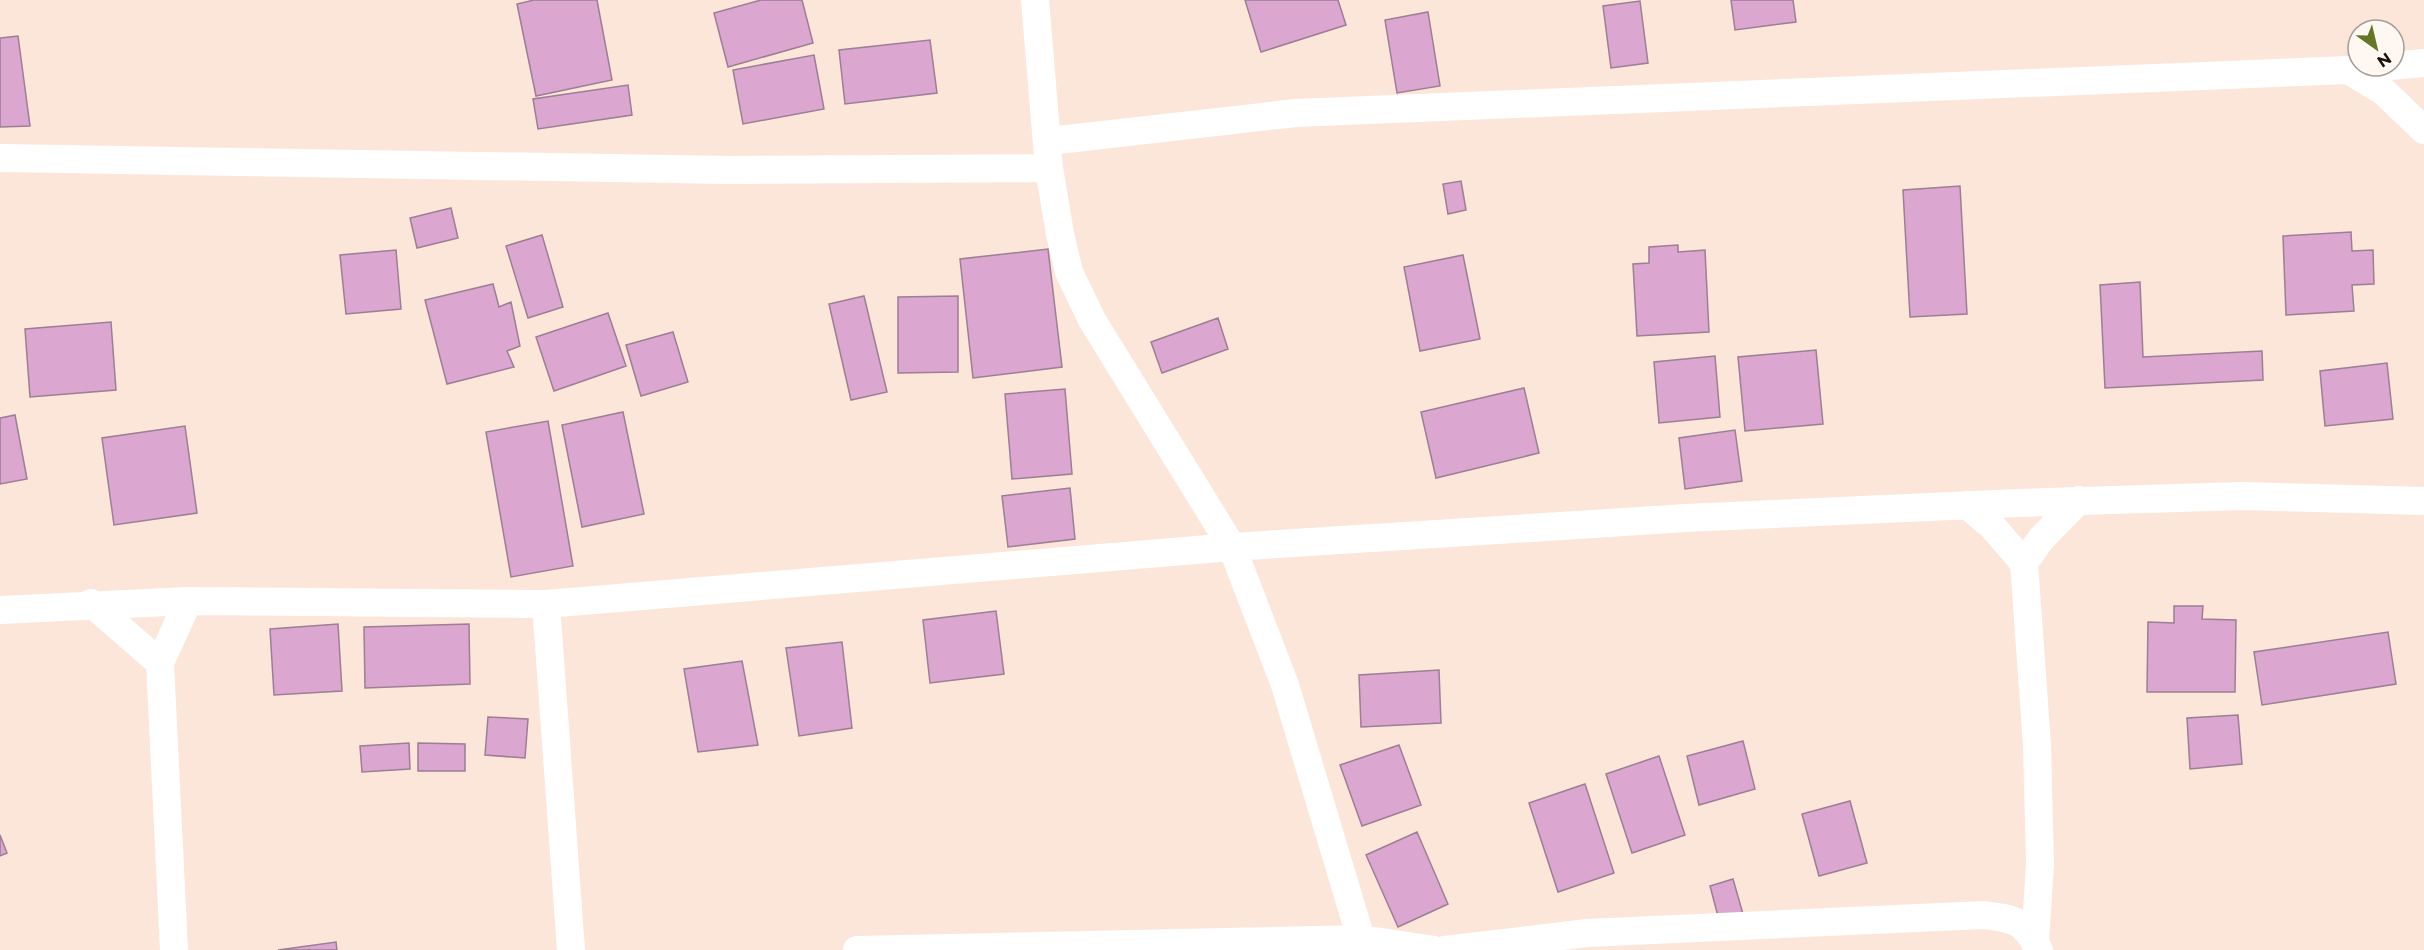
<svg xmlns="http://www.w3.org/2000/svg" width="2424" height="950" viewBox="0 0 2424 950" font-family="Montserrat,sans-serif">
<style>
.building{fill:#dba6cf;stroke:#9c7e95;stroke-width:1.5}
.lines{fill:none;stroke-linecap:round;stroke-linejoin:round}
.minor{stroke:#fff;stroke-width:28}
</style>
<rect width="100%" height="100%" fill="#fbe6d9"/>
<path class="building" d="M534 0H597L612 80 536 96 517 4Z
M761 0H802L813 43 728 67 714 13Z
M1245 0H1338L1346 25 1261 52Z
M1731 0H1793L1796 22 1735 30Z
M1640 1 1648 63 1611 68 1603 6Z
M1428 12 1440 86 1397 93 1385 20Z
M18 36 30 126 0 127V38Z
M930 40 937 93 845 104 839 50Z
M814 55 824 109 743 124 733 70Z
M628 85 632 115 538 129 533 99Z
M1461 181 1466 210 1448 214 1443 184Z
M1960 186 1967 314 1910 317 1903 190Z
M451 208 458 238 417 248 410 218Z
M2351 232 2352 251 2373 250 2374 284 2352 285 2354 311 2286 315 2283 236Z
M542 235 563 307 528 318 506 246Z
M1678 245V252L1705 250 1709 332 1637 336 1633 264 1649 263V247Z
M1048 249 1062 367 973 378 960 259Z
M396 250 401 309 346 314 340 255Z
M1463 255 1480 339 1420 351 1404 267Z
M2140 282 2143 357 2262 351 2263 380 2105 388 2100 285Z
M493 284 499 307 511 302 520 346 507 351 514 367 447 384 425 300Z
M864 296 887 392 851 400 829 304Z
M958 296V372L898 373V297Z
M608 313 626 366 554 391 536 337Z
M1218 318 1228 349 1162 373 1151 342Z
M111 322 116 390 30 397 25 329Z
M673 332 688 382 641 396 626 345Z
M1816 350 1823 424 1745 431 1738 357Z
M1715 356 1720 417 1659 423 1654 362Z
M2387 363 2393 419 2325 426 2320 371Z
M1524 388 1539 453 1436 478 1421 412Z
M1065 389 1072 474 1012 479 1005 394Z
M623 412 644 514 582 527 562 425Z
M15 415 27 479 0 484V418Z
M548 421 573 566 511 577 486 432Z
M185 426 197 513 114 525 102 438Z
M1735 430 1742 481 1685 489 1679 438Z
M1070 488 1075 539 1008 547 1002 496Z
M2174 606H2203L2202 619 2236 620 2235 692H2147L2148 622 2174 623Z
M996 611 1004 674 930 683 923 620Z
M338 624 342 691 274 695 270 629Z
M469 624 470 684 365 688 364 627Z
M2388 632 2396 684 2262 705 2254 652Z
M842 642 852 728 799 736 786 648Z
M742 661 758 745 698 752 684 669Z
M1439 670 1441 723 1361 727 1359 675Z
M2238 715 2242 764 2190 769 2187 718Z
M488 717 528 719 525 758 485 755Z
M1743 741 1755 789 1699 805 1687 756Z
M409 743 410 769 362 772 360 746Z
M418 743 465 744V771H418Z
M1399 745 1421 805 1362 826 1340 765Z
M1659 756 1685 835 1632 853 1606 774Z
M1585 784 1614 873 1558 892 1529 803Z
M1850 801 1867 863 1819 876 1802 814Z
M1417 832 1448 904 1398 927 1366 855Z
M0 835 7 853 0 856Z
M1733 879 1743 914 1719 920 1710 886Z
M336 942 337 950H278Z"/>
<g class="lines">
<path class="minor" d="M1035 0 1049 168 1060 234 1069 272 1092 320 1232 547 1285 685 1361 939 1435 950
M2348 70 2383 91 2424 130
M1049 141 1296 113 2348 70 2424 63
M0 158 729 170 1049 168
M1967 505 1992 526 2024 563
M91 603 160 663
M546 604 571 950
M0 610 188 601 546 604 1232 547 1686 518 2018 503 2241 496 2424 501
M2035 942 2040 864 2037 745 2024 563 2041 539 2079 500
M174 950 160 663 188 601
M857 950 1361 939
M1445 950 1587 933 1984 915C2015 919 2024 920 2039 950"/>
</g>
<g transform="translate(2376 48) rotate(146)"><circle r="28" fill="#fef7f2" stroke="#a49b95" stroke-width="1.5"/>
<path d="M0-4.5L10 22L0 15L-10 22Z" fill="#657726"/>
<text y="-9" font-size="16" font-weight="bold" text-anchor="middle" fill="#1c1109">N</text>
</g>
</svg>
